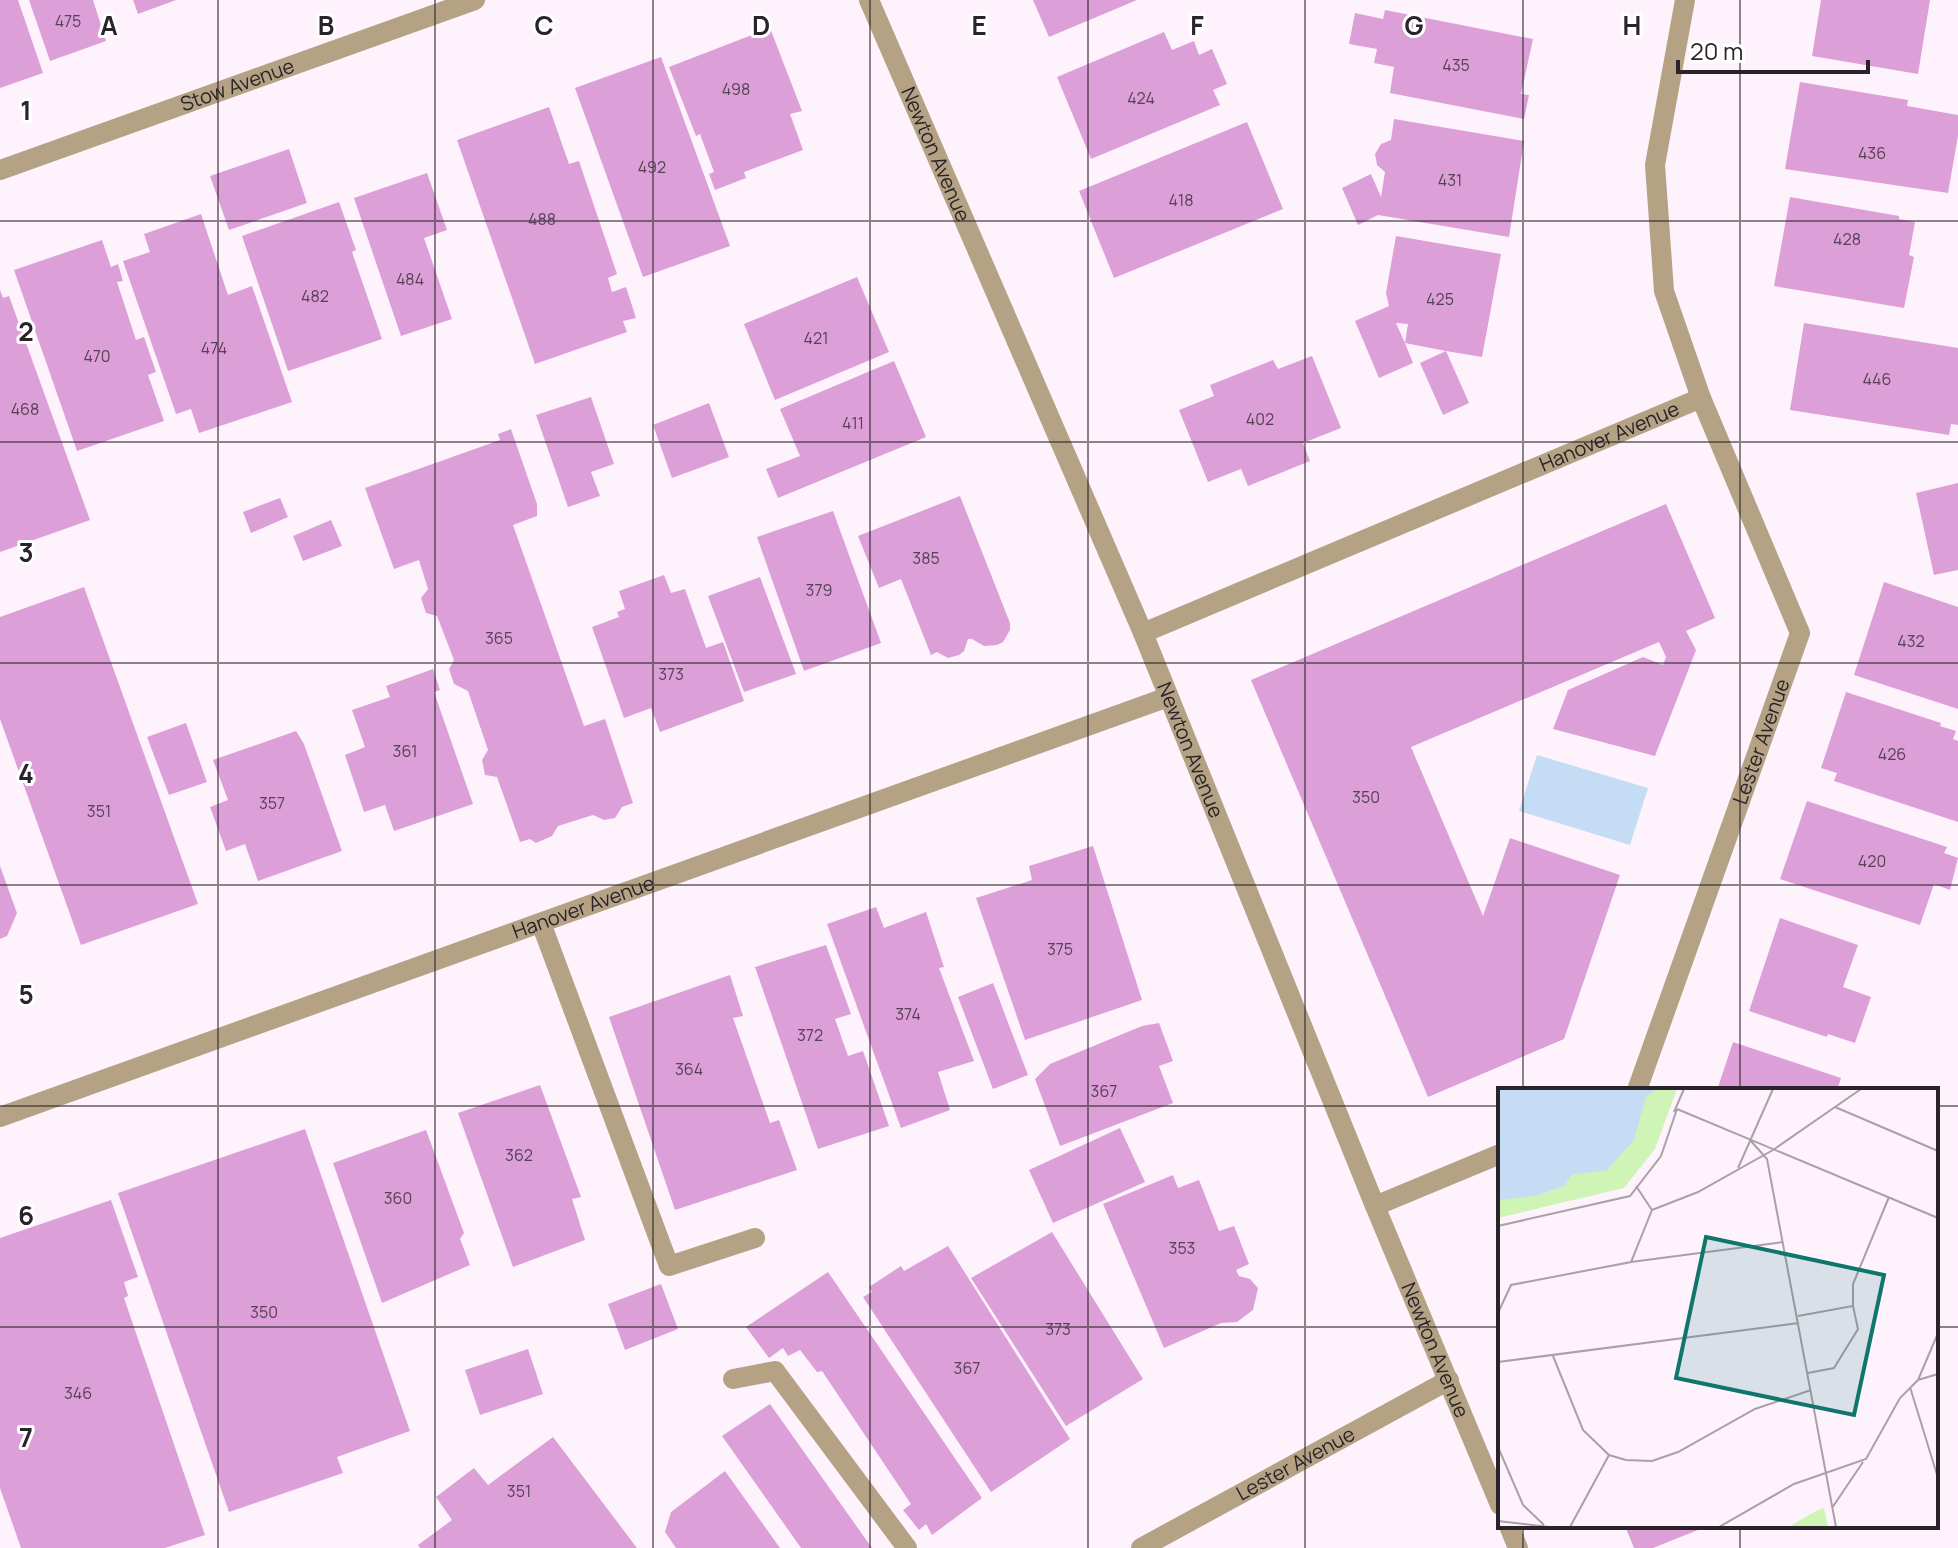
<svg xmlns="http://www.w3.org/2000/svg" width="1958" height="1548" viewBox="0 0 1958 1548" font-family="Manrope,sans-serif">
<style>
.water{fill:#c4ddf4}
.building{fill:#dc9fd8}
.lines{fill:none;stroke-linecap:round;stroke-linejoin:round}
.minor{stroke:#b5a284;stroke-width:20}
.grid{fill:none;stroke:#2a2329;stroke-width:2;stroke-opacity:0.55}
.labels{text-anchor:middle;stroke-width:6;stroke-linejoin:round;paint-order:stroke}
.number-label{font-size:16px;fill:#564255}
.street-label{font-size:20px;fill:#2a2329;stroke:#fff}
.inset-road{fill:none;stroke:#a9a0a8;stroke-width:2}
.view{fill:#0f766e;fill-opacity:0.15;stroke:#0f766e;stroke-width:4}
.inset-edge{fill:none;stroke:#2a2329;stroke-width:4}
.grid-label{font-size:26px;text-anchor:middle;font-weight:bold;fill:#2a2329;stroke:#fff;stroke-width:6;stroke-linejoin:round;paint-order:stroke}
</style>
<rect width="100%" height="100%" fill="#fef3fd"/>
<path class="water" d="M1537 755 1648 788 1630 845 1519 811Z"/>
<path class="building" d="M0 0H18L43 73 0 88Z
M29 0H93L106 41 50 61Z
M133 0H176L138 14Z
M1033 0H1137L1049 37Z
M1821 0H1930L1918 74 1812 56Z
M1385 10 1533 39 1521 94 1529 95 1524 119 1390 93 1394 67 1374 63 1377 49 1349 44 1355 13 1383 19Z
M770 28 802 111 790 114 803 150 744 172 746 178 715 190 709 174 714 172 700 134 696 136 669 67Z
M1164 32 1172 50 1194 41 1199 55 1212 49 1227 84 1213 90 1220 105 1091 159 1057 77Z
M661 57 730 246 643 277 575 88Z
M1800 82 1908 100 1907 106 1958 115V136L1948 193 1785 169Z
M549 107 569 164 579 161 617 274 608 278 612 292 626 287 636 318 623 321 627 332 535 364 457 140Z
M1394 119 1524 141 1509 237 1378 215 1358 225 1342 188 1371 174 1381 197 1385 172 1377 165 1375 154 1381 144 1391 140Z
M1247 122 1283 209 1114 278 1079 191Z
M289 149 307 203 229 230 210 176Z
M427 173 447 230 424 238 452 319 401 336 354 198Z
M1790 197 1899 216V219L1915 222 1909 255 1914 257 1904 308 1774 286Z
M339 202 356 250 352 252 382 339 288 371 242 236Z
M201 214 228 295 252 286 292 402 199 433 191 409 176 414 123 261 150 252 144 234Z
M1396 236 1501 254 1482 357 1446 351 1469 403 1443 415 1420 363 1446 351 1405 343 1408 324 1396 323 1405 343 1413 363 1379 378 1355 321 1389 306 1386 293Z
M102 240 111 267 118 264 123 281 117 282 136 340 144 337 156 372 148 375 164 421 77 451 14 270Z
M857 277 889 352 775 400 744 324Z
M0 290 3 298 9 296 90 520 0 552Z
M1804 323 1958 348V425L1951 424 1949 435 1790 410Z
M1312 356 1341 428 1303 443 1310 461 1248 486 1241 469 1208 482 1179 410 1214 396 1210 385 1273 360 1278 369Z
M894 361 926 437 778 498 766 469 800 456 780 409Z
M591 397 614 464 591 472 600 496 568 507 536 415Z
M709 403 729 457 672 478 653 425Z
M511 429 537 504V516L513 525 584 726 605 719 633 803 622 807 615 818 604 820 593 815 558 826 552 836 536 843 530 839 520 842 497 777 485 775 482 760 488 750 468 691 454 684 449 669 454 660 437 616 426 613 421 598 428 589 419 560 394 569 365 488 500 440 498 434Z
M1958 483V570L1934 575 1916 493Z
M960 496 1010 623V630L1003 642 997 645 984 646 972 639H968L964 651 959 655 948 658 937 652 931 655 901 579 879 588 858 536Z
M280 498 288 517 251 533 243 512Z
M1666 504 1715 618 1686 631 1696 650 1655 756 1553 729 1568 690 1643 657 1663 665 1666 657 1659 642 1411 747 1483 916 1510 838 1620 875 1564 1039 1428 1097 1251 680Z
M833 511 881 643 804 671 757 537Z
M331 520 342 546 303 561 293 536Z
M664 575 671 593 685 589 706 648 723 642 744 701 660 732 651 708 624 718 592 627 619 617 617 612 625 609 619 591Z
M760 577 796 674 744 692 708 596Z
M1884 582 1958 607V709L1854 675Z
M84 587 198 904 81 945 0 719V617Z
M433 669 440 690 434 692 473 804 394 831 385 805 364 812 345 755 365 747 352 710 390 697 386 686Z
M1846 692 1941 723 1940 726 1956 731 1953 739 1958 741V822L1834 781 1837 773 1821 768Z
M186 723 207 782 169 795 147 737Z
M296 731 304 744 342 851 258 881 245 844 226 851 210 807 228 800 213 760Z
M1807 801 1947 847 1944 853 1958 858 1950 890 1934 884 1920 925 1780 879Z
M1093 846 1142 1000 1025 1040 976 898 1032 880 1029 866Z
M0 866 17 913 7 936 0 939Z
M876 907 884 928 926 912 944 967 939 968 974 1061 938 1072 950 1110 901 1128 827 924Z
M1780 918 1858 945 1843 987 1871 997 1855 1043 1828 1034 1827 1037 1749 1011Z
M826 945 851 1014 835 1019 848 1056 863 1051 889 1126 818 1149 755 967Z
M730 975 743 1016 733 1018 770 1123 779 1120 797 1170 675 1210 609 1017Z
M993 983 1028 1075 993 1089 958 997Z
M1159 1023 1173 1061 1159 1066 1173 1103 1060 1146 1035 1079 1050 1064 1142 1026Z
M1733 1042 1841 1078 1837 1090H1717Z
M540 1085 581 1197 572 1199 585 1240 513 1267 458 1113Z
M1120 1128 1145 1182 1053 1223 1029 1170Z
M305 1129 410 1431 337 1457 343 1473 229 1512 118 1193Z
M426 1130 464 1233 460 1239 470 1265 382 1303 333 1163Z
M1173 1175 1178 1188 1199 1180 1219 1231 1234 1226 1249 1264 1236 1270 1239 1276 1250 1279 1258 1288 1253 1310 1237 1322 1221 1323 1164 1348 1103 1204Z
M111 1200 138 1277 124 1282 128 1296 124 1298 205 1535 165 1548H21L0 1488V1238Z
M1052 1232 1143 1379 1066 1426 971 1278Z
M948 1246 1070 1439 991 1492 863 1297 872 1292 869 1287 901 1266 904 1271Z
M828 1272 982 1498 932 1535 926 1524 919 1530 903 1510 911 1504 822 1371 817 1372 800 1350 788 1356 783 1348 769 1358 746 1327Z
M661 1284 678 1329 625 1350 608 1304Z
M528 1349 543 1394 480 1415 465 1370Z
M770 1404 872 1548H801L722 1436Z
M553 1437 637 1548H420L418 1545 452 1520 436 1497 474 1468 488 1485Z
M725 1471 780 1548H676L665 1532 671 1512Z
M1625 1526H1708L1653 1548H1634Z"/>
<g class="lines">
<g class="minor">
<path id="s1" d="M869 0 1143 633 1375 1206 1500 1505"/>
<path id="s2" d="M0 170 475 0"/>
<path id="s3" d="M1143 633 1701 398 1664 291 1655 165 1685 0"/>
<path d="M541 923 669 1266 755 1238"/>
<path id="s4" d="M1637 1090 1800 633 1701 398"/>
<path id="s5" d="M0 1117 1168 697"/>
<path d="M1375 1206 1500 1154"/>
<path d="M733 1379 775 1371 907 1548"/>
<path d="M1509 1526 1518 1548"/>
<path id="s6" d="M1141 1548 1449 1380"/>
</g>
</g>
<path class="grid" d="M218 0V1548M435 0V1548M653 0V1548M870 0V1548M1088 0V1548M1305 0V1548M1523 0V1090M1740 0V1090M0 221H1958M0 442H1958M0 663H1958M0 885H1958M0 1106H1500M1936 1106H1958M0 1327H1500M1936 1327H1958M1523 1526V1548M1740 1526V1548"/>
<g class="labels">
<g class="number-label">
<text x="68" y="27">475</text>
<text x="1456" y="71">435</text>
<text x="736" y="95">498</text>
<text x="1141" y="104">424</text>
<text x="1872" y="159">436</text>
<text x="652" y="173">492</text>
<text x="1450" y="186">431</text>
<text x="1181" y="206">418</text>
<text x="542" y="225">488</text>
<text x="1847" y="245">428</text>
<text x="410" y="285">484</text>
<text x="315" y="302">482</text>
<text x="1440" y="305">425</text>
<text x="816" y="344">421</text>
<text x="214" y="354">474</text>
<text x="97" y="362">470</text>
<text x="1877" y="385">446</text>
<text x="25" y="415">468</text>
<text x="1260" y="425">402</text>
<text x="853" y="429">411</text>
<text x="926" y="564">385</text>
<text x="819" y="596">379</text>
<text x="499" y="644">365</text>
<text x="1911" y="647">432</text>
<text x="671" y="680">373</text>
<text x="405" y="757">361</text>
<text x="1892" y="760">426</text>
<text x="1366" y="803">350</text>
<text x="272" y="809">357</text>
<text x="99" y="817">351</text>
<text x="1872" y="867">420</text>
<text x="1060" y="955">375</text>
<text x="908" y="1020">374</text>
<text x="810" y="1041">372</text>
<text x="689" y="1075">364</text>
<text x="1104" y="1097">367</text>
<text x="519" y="1161">362</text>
<text x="398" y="1204">360</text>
<text x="1182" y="1254">353</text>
<text x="264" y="1318">350</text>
<text x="1058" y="1335">373</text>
<text x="967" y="1374">367</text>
<text x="78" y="1399">346</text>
<text x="519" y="1497">351</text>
</g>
<g class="street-label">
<text dy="7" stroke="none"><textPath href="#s2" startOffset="252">Stow Avenue</textPath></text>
<text dy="7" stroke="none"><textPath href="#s1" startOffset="168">Newton Avenue</textPath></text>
<text dy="7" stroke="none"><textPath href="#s3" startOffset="506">Hanover Avenue</textPath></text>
<text dy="7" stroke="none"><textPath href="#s4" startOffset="370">Lester Avenue</textPath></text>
<text dy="7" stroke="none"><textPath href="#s1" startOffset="816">Newton Avenue</textPath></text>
<text dy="7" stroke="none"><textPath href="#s5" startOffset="620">Hanover Avenue</textPath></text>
<text dy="7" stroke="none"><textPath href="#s1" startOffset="1464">Newton Avenue</textPath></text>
<text dy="7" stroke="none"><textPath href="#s6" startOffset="176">Lester Avenue</textPath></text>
</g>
</g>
<g transform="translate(1498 1088)">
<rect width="440" height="440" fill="#fef3fd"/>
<path d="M0 1H179L157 61 126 100 0 130ZM326 420 330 439H290L318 423Z" fill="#cef5b6"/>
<path d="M0 1H159L148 9 136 52 109 82 74 87 66 98 37 108 0 112Z" fill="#c4ddf4"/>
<path class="inset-road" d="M337 19 440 63M179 21 440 130M176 24 186 1M252 52 269 71 338 439M240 80 275 1M138 98 154 122 200 104 275 62 363 1M0 138 132 108 163 68 179 21M133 174 285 154M0 225 13 197 133 174 154 122M300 228 355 218V196L391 109M55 268 85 342 111 367 128 372 154 373 180 364 257 321 313 302M0 274 301 235M310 285 336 280 360 241 355 218M420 292 440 245M412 299 440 390M0 359 25 417 46 437M334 420 365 374M0 433 51 439M72 439 111 367M221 439 296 396 368 371 402 310 420 292 440 286"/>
<path class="view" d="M208 149 386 187 356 327 178 290Z"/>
<rect width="440" height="440" class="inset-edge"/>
</g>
<g class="grid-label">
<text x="109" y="35">A</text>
<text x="326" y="35">B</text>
<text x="544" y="35">C</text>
<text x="761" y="35">D</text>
<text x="979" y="35">E</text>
<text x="1197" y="35">F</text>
<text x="1414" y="35">G</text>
<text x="1632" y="35">H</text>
<text x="26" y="120">1</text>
<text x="26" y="341">2</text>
<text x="26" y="562">3</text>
<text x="26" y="783">4</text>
<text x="26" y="1004">5</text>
<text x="26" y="1225">6</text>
<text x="26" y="1447">7</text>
</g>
<path d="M1678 60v12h190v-12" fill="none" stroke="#2a2329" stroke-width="4"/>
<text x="1690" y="60" font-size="24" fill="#2a2329" stroke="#ffffff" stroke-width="6" paint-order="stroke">20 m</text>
</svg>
